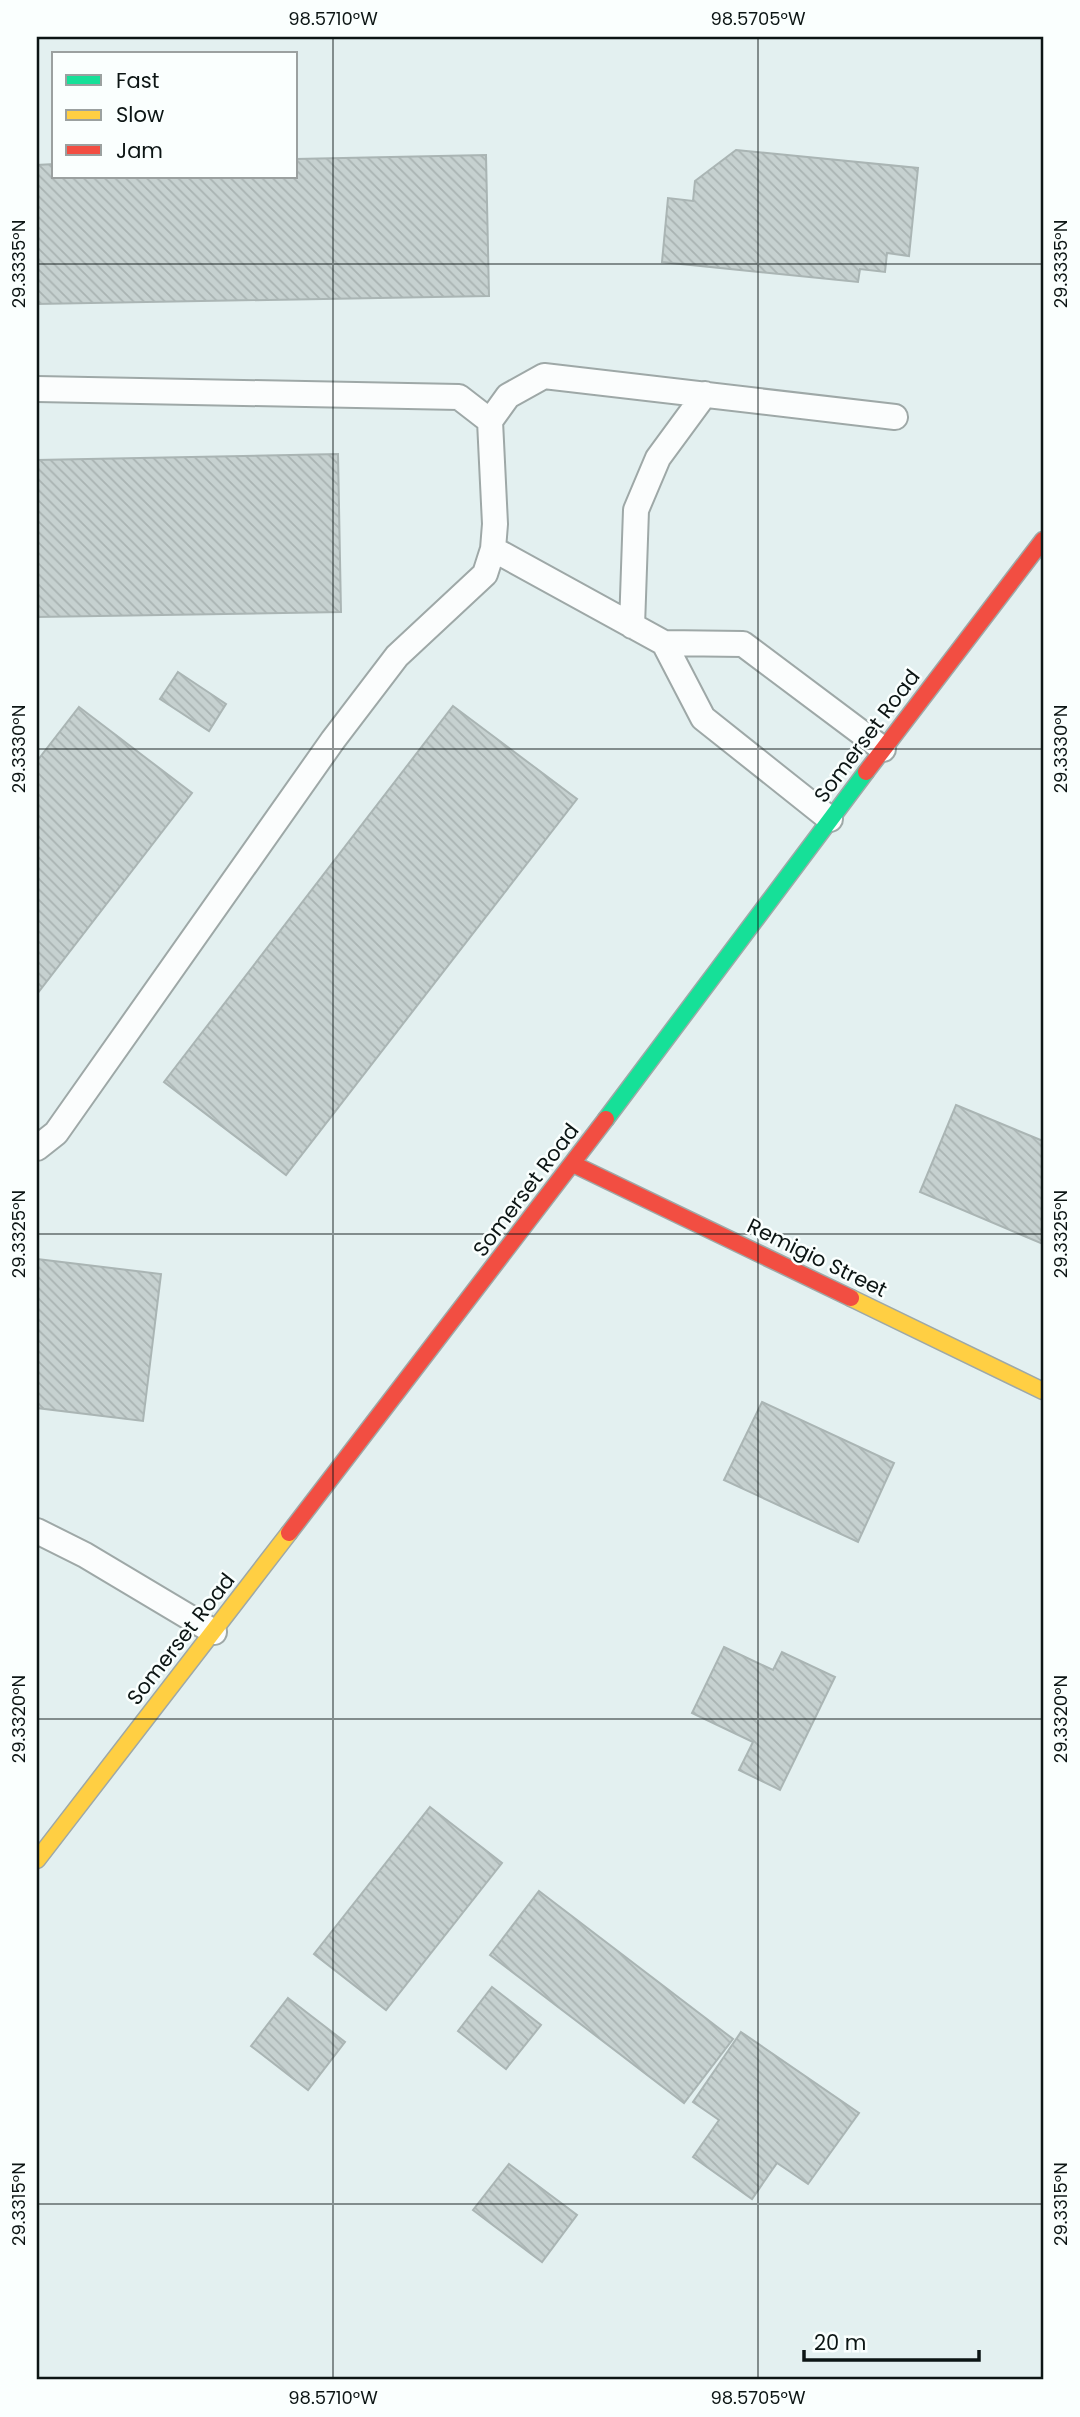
<svg xmlns="http://www.w3.org/2000/svg" width="1080" height="2417" viewBox="0 0 1080 2417" font-family="Poppins,sans-serif">
<style>
.building{fill:url(#building-back-hatch);stroke:#aab5b4;stroke-width:2}
.lines{fill:none;stroke-linecap:round;stroke-linejoin:round}
.lane-casing{stroke:#9ea8a7;stroke-width:28}
.fast-casing{stroke:#9ea8a7;stroke-width:19}
.slow-casing{stroke:#9ea8a7;stroke-width:19}
.jam-casing{stroke:#9ea8a7;stroke-width:19}
.lane{stroke:#fbfdfd;stroke-width:24}
.fast{stroke:#16e098;stroke-width:16}
.slow{stroke:#ffcf43;stroke-width:16}
.jam{stroke:#f24e42;stroke-width:16}
.ticks{fill:none;stroke:#0c1514;stroke-width:2;stroke-opacity:0.45}
.labels{text-anchor:middle;stroke-width:5;stroke-linejoin:round;paint-order:stroke}
.street-label{font-size:21px;fill:#0c1514;stroke:#fafffe}
.neatline{fill:none;stroke:#0c1514;stroke-width:2.5}
.ticks-label{font-size:18px;text-anchor:middle;fill:#0c1514}
</style>
<defs>
<pattern id="building-back-hatch" width="6" height="6" patternUnits="userSpaceOnUse" patternTransform="scale(1.75)"><rect width="6" height="6" fill="#c6d1d0"/><path d="M-1 5l2 2M0 0l6 6M5-1l2 2" fill="none" stroke="#a9b3b2"/></pattern>
</defs>
<rect width="100%" height="100%" fill="#e3f0f0"/>
<path class="building" d="M736 150 918 168 909 256 887 253 885 272 860 269 858 282 662 262 668 198 693 201 695 181Z
M486 155 489 296 37 304V165L54 164V177H296V159Z
M338 454 341 612 37 617V460Z
M178 672 226 704 209 731 160 699Z
M453 706 577 799 286 1175 164 1082Z
M79 707 192 793 37 994V761Z
M956 1105 1043 1141V1244L920 1192Z
M37 1259 161 1274 143 1421 37 1408Z
M762 1402 894 1463 858 1542 724 1480Z
M724 1647 773 1670 782 1652 835 1677 780 1790 739 1770 753 1742 692 1713Z
M430 1807 502 1863 386 2010 314 1954Z
M539 1891 733 2039 684 2103 490 1955Z
M492 1987 541 2025 506 2069 458 2031Z
M288 1998 345 2042 308 2090 251 2046Z
M741 2032 859 2113 808 2184 777 2163 752 2199 693 2157 719 2120 693 2102Z
M509 2164 577 2215 542 2262 473 2210Z"/>
<g class="lines">
<g class="lane-casing">
<path id="lane" d="M37 389 459 397 490 421
M493 549 664 643 743 644 883 749
M632 626 636 510 658 458 705 394
M664 643 703 718 830 819
M37 1148 56 1133 333 740 397 656 485 574 493 549 495 524 490 421 508 396 544 376 895 417
M37 1531 85 1555 214 1632"/>
</g>
<g class="fast-casing">
<path id="fast" d="M606 1119 866 772"/>
</g>
<g class="slow-casing">
<path id="slow" d="M851 1298 1043 1391
M37 1860 289 1533"/>
</g>
<g class="jam-casing">
<path id="jam" d="M866 772 1043 540
M573 1164 851 1298
M289 1533 606 1119"/>
</g>
<use href="#lane" class="lane"/>
<use href="#fast" class="fast"/>
<use href="#slow" class="slow"/>
<use href="#jam" class="jam"/>
</g>
<path class="ticks" d="M333 37V2380M758 37V2380M37 264H1043M37 749H1043M37 1234H1043M37 1719H1043M37 2204H1043"/>
<g class="labels">
<g class="street-label">
<text transform="translate(867 736) rotate(-53)" y="7">Somerset Road</text>
<text transform="translate(526 1190) rotate(-53)" y="7">Somerset Road</text>
<text transform="translate(817 1258) rotate(26)" y="7">Remigio Street</text>
<text transform="translate(181 1639) rotate(-52)" y="7">Somerset Road</text>
</g>
</g>
<rect width="1080" height="2417" fill="none" stroke="#fafffe" stroke-width="77"/>
<rect x="52" y="52" width="245" height="126" fill="#fafffe" stroke="#9ba1a0" stroke-width="2"/>
<rect x="66" y="75" width="35" height="10" fill="#16e098" stroke="#9ba1a0" stroke-width="2"/>
<text x="116" y="88" font-size="21" fill="#0c1514">Fast</text>
<rect x="66" y="110" width="35" height="10" fill="#ffcf43" stroke="#9ba1a0" stroke-width="2"/>
<text x="116" y="122" font-size="21" fill="#0c1514">Slow</text>
<rect x="66" y="145" width="35" height="10" fill="#f24e42" stroke="#9ba1a0" stroke-width="2"/>
<text x="116" y="158" font-size="21" fill="#0c1514">Jam</text>
<path d="M804 2350v10h175v-10" fill="none" stroke="#0c1514" stroke-width="3.5"/>
<text x="814" y="2350" font-size="21" fill="#0c1514" stroke="#fafffe" stroke-width="5" paint-order="stroke">20 m</text>
<rect x="38" y="38" width="1004" height="2340" class="neatline"/>
<g class="ticks-label">
<text x="333" y="25">98.5710°W</text>
<text x="758" y="25">98.5705°W</text>
<text transform="translate(19 264) rotate(-90)" y="6">29.3335°N</text>
<text transform="translate(1061 264) rotate(-90)" y="6">29.3335°N</text>
<text transform="translate(19 749) rotate(-90)" y="6">29.3330°N</text>
<text transform="translate(1061 749) rotate(-90)" y="6">29.3330°N</text>
<text transform="translate(19 1234) rotate(-90)" y="6">29.3325°N</text>
<text transform="translate(1061 1234) rotate(-90)" y="6">29.3325°N</text>
<text transform="translate(19 1719) rotate(-90)" y="6">29.3320°N</text>
<text transform="translate(1061 1719) rotate(-90)" y="6">29.3320°N</text>
<text transform="translate(19 2204) rotate(-90)" y="6">29.3315°N</text>
<text transform="translate(1061 2204) rotate(-90)" y="6">29.3315°N</text>
<text x="333" y="2404">98.5710°W</text>
<text x="758" y="2404">98.5705°W</text>
</g>
</svg>
